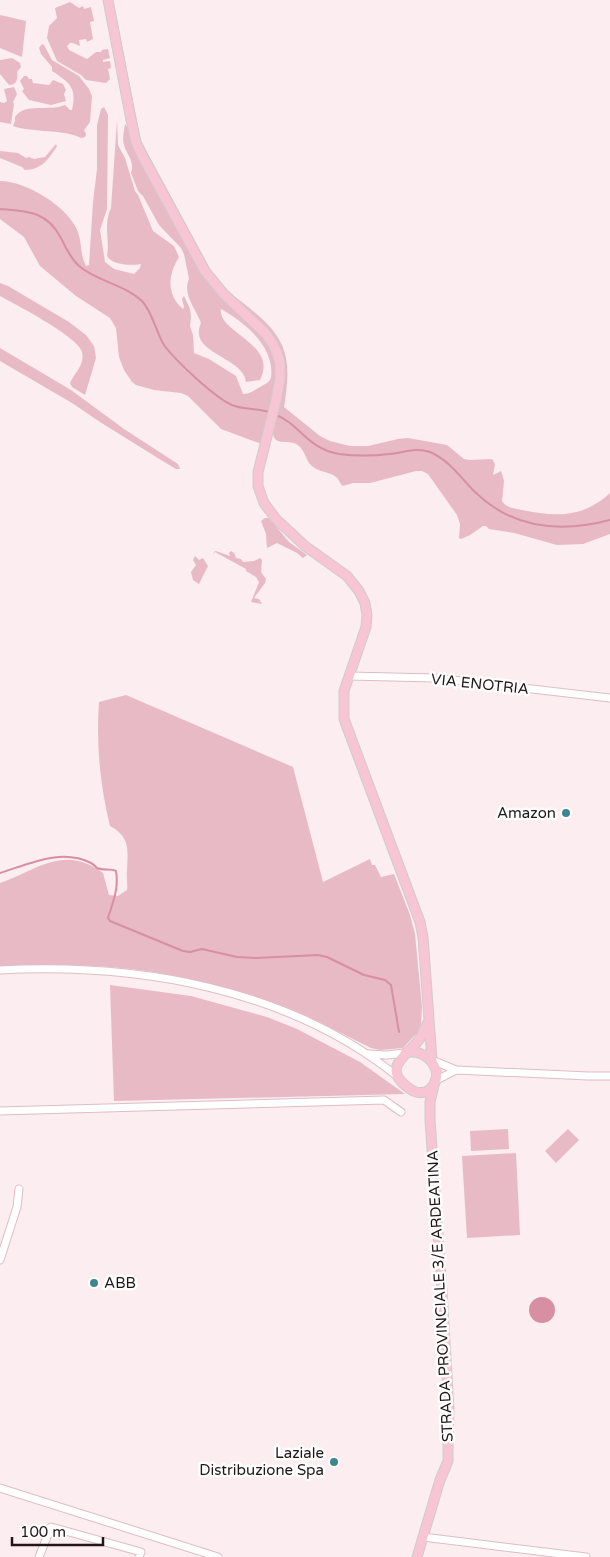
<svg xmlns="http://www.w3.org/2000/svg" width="610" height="1557" viewBox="0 0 610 1557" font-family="'Varela Round',sans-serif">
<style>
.green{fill:#e8bac6}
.water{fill:#d68fa3}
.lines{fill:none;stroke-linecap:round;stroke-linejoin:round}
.stream{stroke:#d68fa3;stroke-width:2}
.minor-casing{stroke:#dfbdc5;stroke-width:9}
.major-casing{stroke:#cecccc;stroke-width:11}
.minor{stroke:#fff;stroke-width:7}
.major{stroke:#f7c5d3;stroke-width:9}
.poi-dot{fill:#3f8491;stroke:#fefefe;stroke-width:2}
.labels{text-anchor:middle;stroke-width:5;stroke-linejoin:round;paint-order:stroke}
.street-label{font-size:15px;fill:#221619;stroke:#fefefe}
.poi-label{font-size:15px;fill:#221619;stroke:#fefefe;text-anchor:end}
</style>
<rect width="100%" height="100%" fill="#fbedf0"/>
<path class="green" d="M110 0H113L141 141 215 278C226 291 240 300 253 311 290 341 291 363 284 407L320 436 330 441 350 446H368L398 439 408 438 447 445 464 459 470 460 492 459 495 464 493 475 501 471 504 481 502 501C506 508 514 508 522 510 556 517 583 518 610 493V534L583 544 557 545 514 533 489 529 486 526H483L470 535 461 539 459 538 460 524 457 515 428 474 422 471H416L370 483H353L343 486C339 483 340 480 336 477 329 471 317 473 309 463 306 458 304 451 300 447 293 439 281 445 275 439 267 429 283 393 285 380 285 372 284 365 282 357L213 279 139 143Z
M70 2 79 8 83 6 84 9 91 7 94 21 90 22 93 39 87 42 86 39 79 40 80 46 73 43H70L67 46 69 50 87 59 96 52H101L102 50 108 49 110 58 103 60V62L110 61 111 68 108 69 110 79 106 83 86 80 81 75 57 61 47 38 49 26 57 18 55 8Z
M0 15 26 21 22 57 0 48Z
M42 44 44 45 52 60 79 76 89 89 92 96 90 122 84 130 86 134 85 137 81 138C65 129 33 133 13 126L15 121V117C25 102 48 112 65 105L70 110H72C77 87 70 83 52 71V67L41 54 39 48Z
M12 58 20 63 21 67 17 72C18 79 17 85 9 85L0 74V60Z
M24 76H27L29 79H32L33 83 49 85 53 80 63 84 66 90 64 94 66 101 51 105 29 100 22 91 24 89 20 81Z
M14 87 17 94 13 102 14 104 11 124 0 122V102L4 103 7 101 4 89Z
M104 107 108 115 107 209 100 230 105 262 114 269 134 274 140 268 141 264C132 266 112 265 107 256 110 239 103 225 111 208L117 121 118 145 125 158 135 191 138 195 153 231 174 246 179 257C168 275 166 294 183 309L184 307 182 299 184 296 190 309 191 317 190 326 193 335 194 353 209 359 236 376 243 394C249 394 255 390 260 387 272 381 272 379 271 366 267 340 242 321 221 309 217 332 279 344 260 380L246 382C243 356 187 354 201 323 196 309 182 294 189 279L184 254 181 248 159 225 143 196 138 191 131 173C135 162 127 155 124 145 122 139 124 131 125 124L130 131 202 274 215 290 261 335 271 347 277 363V375L262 443H259L221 429 188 396 181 393 154 390 136 385 132 382 124 370 119 357 116 328 110 318 76 296 40 266 24 237 0 219V181C26 181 69 207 78 232 82 243 80 255 86 266L89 265 93 202 97 169V125L101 109Z
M56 144 57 146C49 159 41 170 25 170L22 167 0 158V151L18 153 26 158 29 157 34 159 45 157Z
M0 283 8 286 69 322 86 335 94 346 96 358 85 395 72 387 70 383C75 372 85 365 82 352 80 338 15 304 0 296Z
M0 348 71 390 124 429 178 464 180 469H176L161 460 100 422 72 403 0 361Z
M265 518H269L289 542 307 555 303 558 297 553 277 543 267 548 266 534 261 521Z
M216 551 230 556 229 553 231 551 234 553 236 558 241 559 243 562 254 561 260 558 262 560 261 572 266 579 265 583 254 598 259 599 262 604 251 602 259 582 256 577 246 571V569L215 552 213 555 214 552Z
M195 556 199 560 203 558 208 566 199 584 193 580 191 572 196 565 193 560Z
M126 695 293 767 323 882 370 859 372 865H375L381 877 394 874 410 915 415 934 422 1007 421 1024 418 1032 403 1048 380 1050 371 1048C346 1036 321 1022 296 1011 236 987 160 969 95 966 64 965 32 966 0 966V883C38 870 63 844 103 873L109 895 118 896 127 890C128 883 126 877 127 870 128 849 130 837 110 826 100 786 96 743 99 702Z
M110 985 191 996 267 1017 297 1029 360 1062 405 1094 114 1101Z
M508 1129 509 1149 471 1151 470 1131Z
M568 1129 579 1140 556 1163 545 1151Z
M516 1153 520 1235 467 1238 462 1156Z"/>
<path class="water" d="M529 1310a13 13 0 1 1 26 0a13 13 0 1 1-26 0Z"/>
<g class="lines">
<path class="stream" d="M0 209C27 211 47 211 61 238 66 248 70 258 79 266 98 282 124 284 142 301 152 311 156 332 164 345 175 360 215 398 232 405 244 410 257 408 269 412
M276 415C300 424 306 448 339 454 355 456 373 456 389 454 402 453 416 447 430 452 449 460 461 478 475 492 513 529 561 533 610 520
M0 873C29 864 61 848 91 863 93 864 95 866 97 868 103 871 111 868 116 871 119 888 113 902 108 918L110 921 183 951 190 952 202 949 237 957 256 958 318 955 327 957 364 975 385 980 391 985 399 1032"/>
<g class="minor-casing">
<path id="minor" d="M349 676 435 678 610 698
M0 970C138 963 287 988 397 1076
M368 1054 387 1055 405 1053
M432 1060 456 1070 588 1076H610
M435 1081 456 1070
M0 1111 384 1100 401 1112
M0 1260 17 1207 19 1189
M0 1488 218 1557
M423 1537 586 1557
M39 1557 51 1527 141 1552 139 1557"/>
</g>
<g class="major-casing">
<path id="major" d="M108 0 131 120 136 142 143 157 205 271 223 293 266 334 274 346 278 356 280 363V379L275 405 258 472V486L264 503 276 519 305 546 347 576 359 591 365 603 367 615 366 627 344 691V719L420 922 423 937 432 1060
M405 1053C426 1046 449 1074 429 1090 423 1094 416 1093 410 1089 381 1069 404 1058 418 1041 422 1036 425 1030 427 1024
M417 1557 440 1480 448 1461V1448L449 1410 442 1291 430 1120V1102L435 1081"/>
</g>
<use href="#minor" class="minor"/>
<use href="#major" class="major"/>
</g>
<g class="poi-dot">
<circle cx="566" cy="813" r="5"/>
<circle cx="94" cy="1283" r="5"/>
<circle cx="334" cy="1462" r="5"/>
</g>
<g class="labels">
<g class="street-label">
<text transform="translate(480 684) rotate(6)" y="5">VIA ENOTRIA</text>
<text transform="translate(440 1296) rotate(-93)" y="5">STRADA PROVINCIALE 3/E ARDEATINA</text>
</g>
<g class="poi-label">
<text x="556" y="818">Amazon</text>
<text x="104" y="1288" text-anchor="start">ABB</text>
<text x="324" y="1458">Laziale<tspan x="324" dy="17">Distribuzione Spa</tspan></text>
</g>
</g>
<path d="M12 1537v8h91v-8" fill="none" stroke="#221619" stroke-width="2.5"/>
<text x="20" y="1537" font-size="15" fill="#221619" stroke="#fefefe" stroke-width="4" paint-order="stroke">100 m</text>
</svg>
